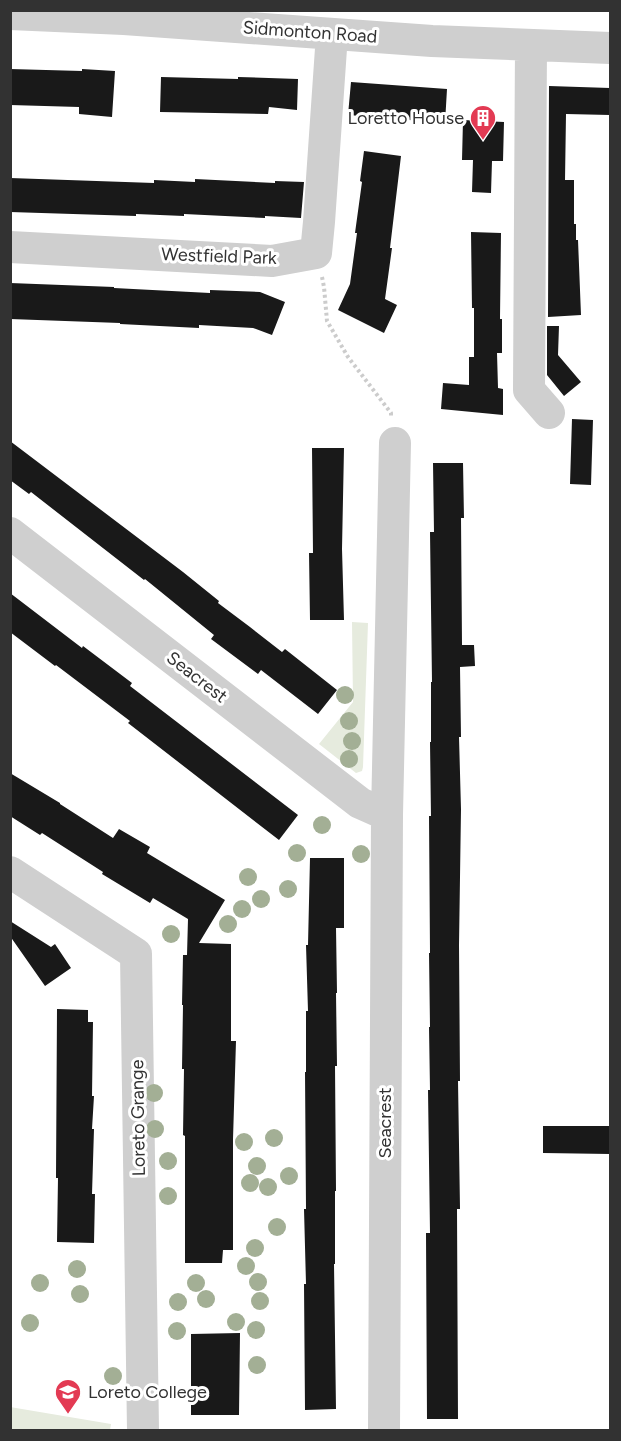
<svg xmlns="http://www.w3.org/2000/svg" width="621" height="1441" viewBox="0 0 621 1441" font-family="Figtree,sans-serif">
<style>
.green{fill:#e6ebde}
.building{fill:#191919}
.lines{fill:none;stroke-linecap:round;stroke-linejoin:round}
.path{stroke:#ccc;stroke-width:4;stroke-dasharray:3 3;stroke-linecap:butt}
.minor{stroke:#cfcfcf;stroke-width:32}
.tree{fill:#a3af95}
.labels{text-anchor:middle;stroke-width:6;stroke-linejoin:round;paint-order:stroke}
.street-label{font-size:18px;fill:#323232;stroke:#fff}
.poi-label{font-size:18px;fill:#323232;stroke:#fff;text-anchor:end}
</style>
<rect width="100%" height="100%" fill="#fff"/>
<path class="green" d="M352 622 368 623 363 767 362 771 356 773 319 744 353 702Z
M10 1407 111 1424 110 1430H11Z"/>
<path class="building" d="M10 69 82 71V69L115 71 112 117 79 114V107L10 105Z
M161 77 238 79V77L298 79 297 110 269 107 268 114 160 112Z
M351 82 447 89 445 123 348 115Z
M549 86 610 88V115L566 114 565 180H574V224H576V240H578L581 315 548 317Z
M463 120 504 122 503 161H492L491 193 472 192 473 160H462Z
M364 151 401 156 390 248H392L385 299 397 305 384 333 338 310 350 284 357 233H355L362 182 360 181Z
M10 178 154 183V180L195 182V179L275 183V181L304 182 301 218 265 216V218L184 214V216L136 214V216L10 212Z
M471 232 501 233 500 319H502V353H497L498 388 503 389V415L441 409 443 383 469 385V357H474V308H472Z
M10 283 114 287V288L210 293V290L260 292 285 302 272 335 253 328 199 325V328L120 324V323L10 319Z
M547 326H559L558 355 581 382 564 396 547 375Z
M572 419 593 420 591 485 570 484Z
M10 441 183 572 219 601 218 603 250 627 282 652 285 649 337 690 318 714 261 670 258 674 211 639 214 635 145 579 144 580 31 492 29 494 10 480Z
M312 448H344L342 549 344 620H310L309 553H313Z
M433 463H463L464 518H461L462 645H474L475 666 460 667 461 737H459L461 809 459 945 460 1081H458L460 1209H457L458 1419H427L426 1233H430L428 1090H430L429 1027H430L429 953H430L429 816H431L430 742H431V682H432L430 532H434Z
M10 593 82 648 83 646 132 683 130 686 298 815 279 840 128 723 130 721 56 665 55 666 10 632Z
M10 773 60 803V804L113 838 119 829 150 847 147 853 225 900 199 943 231 944V1041H236L233 1139V1250H223L222 1263H185V1136L183 1135 184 1069H182L183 1005H182L183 955H187L188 919 153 898 150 903 102 874 103 872 42 833 40 835 10 816Z
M310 858H344V928H336L337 993H336L337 1066H335L336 1191H335V1264H334L336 1409 305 1410 304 1284H306L304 1209H306L305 1072H306V1011H308L306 945H308Z
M10 921 51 947 55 944 71 968 45 986 10 936Z
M57 1009 88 1010V1022H93L92 1096H94L92 1129H94L92 1194H95L94 1243 57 1242 58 1178H56Z
M543 1126H610V1154L543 1153Z
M240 1333 239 1415H191V1334Z"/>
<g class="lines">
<path class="path" d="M322 277 324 287 327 321 348 357 391 413V417"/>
<path class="minor" d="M10 14 124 19 432 41 610 48
M531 45 529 390 549 413
M10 247 272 261 316 253 319 222 332 34
M10 533 360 803 387 815 384 1430
M387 815 395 443
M10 872 136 954 143 1430"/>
</g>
<g class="tree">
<circle cx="345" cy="695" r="9"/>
<circle cx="349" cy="721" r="9"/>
<circle cx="352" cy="741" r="9"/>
<circle cx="349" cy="759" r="9"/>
<circle cx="322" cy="825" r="9"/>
<circle cx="297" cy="853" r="9"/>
<circle cx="361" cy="854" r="9"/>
<circle cx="248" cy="877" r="9"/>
<circle cx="288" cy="889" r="9"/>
<circle cx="261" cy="899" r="9"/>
<circle cx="242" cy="909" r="9"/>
<circle cx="228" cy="924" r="9"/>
<circle cx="171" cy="934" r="9"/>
<circle cx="154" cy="1093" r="9"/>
<circle cx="155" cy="1129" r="9"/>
<circle cx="274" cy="1138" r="9"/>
<circle cx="244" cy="1142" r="9"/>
<circle cx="168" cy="1161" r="9"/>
<circle cx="257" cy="1166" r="9"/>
<circle cx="289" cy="1176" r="9"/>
<circle cx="250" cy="1183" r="9"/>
<circle cx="268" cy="1187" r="9"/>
<circle cx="168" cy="1196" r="9"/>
<circle cx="277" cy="1227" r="9"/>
<circle cx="255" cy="1248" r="9"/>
<circle cx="246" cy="1266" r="9"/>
<circle cx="77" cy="1269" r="9"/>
<circle cx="258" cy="1282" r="9"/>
<circle cx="40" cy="1283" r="9"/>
<circle cx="196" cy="1283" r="9"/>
<circle cx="80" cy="1294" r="9"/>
<circle cx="206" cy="1299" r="9"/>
<circle cx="260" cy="1301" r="9"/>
<circle cx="178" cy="1302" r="9"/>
<circle cx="236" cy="1322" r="9"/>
<circle cx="30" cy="1323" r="9"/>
<circle cx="256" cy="1330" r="9"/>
<circle cx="177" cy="1331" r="9"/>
<circle cx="257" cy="1365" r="9"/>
<circle cx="113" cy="1376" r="9"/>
</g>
<defs>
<g id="building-pin" transform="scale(1.35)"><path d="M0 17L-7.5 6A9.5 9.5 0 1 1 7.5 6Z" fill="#e33a53" stroke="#fff"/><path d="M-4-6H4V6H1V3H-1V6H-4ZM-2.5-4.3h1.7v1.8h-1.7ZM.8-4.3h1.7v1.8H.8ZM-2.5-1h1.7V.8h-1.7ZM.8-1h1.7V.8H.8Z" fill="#fff"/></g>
<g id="school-pin" transform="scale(1.35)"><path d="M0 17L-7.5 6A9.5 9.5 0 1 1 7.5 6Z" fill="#e33a53" stroke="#fff"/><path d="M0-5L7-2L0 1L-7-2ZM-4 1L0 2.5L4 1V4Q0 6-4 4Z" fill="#fff"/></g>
</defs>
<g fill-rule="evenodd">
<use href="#building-pin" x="483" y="118"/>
<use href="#school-pin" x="68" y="1392"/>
</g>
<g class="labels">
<g class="street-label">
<text transform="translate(310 32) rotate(4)" y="6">Sidmonton Road</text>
<text transform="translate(219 256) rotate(2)" y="6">Westfield Park</text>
<text transform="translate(197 677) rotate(38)" y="6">Seacrest</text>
<text transform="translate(138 1118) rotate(-91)" y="6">Loreto Grange</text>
<text transform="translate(385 1123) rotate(-90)" y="6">Seacrest</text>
</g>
<g class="poi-label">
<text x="464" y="124">Loretto House</text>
<text x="88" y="1398" text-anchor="start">Loreto College</text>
</g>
</g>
<rect width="621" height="1441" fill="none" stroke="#323232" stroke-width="24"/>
</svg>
